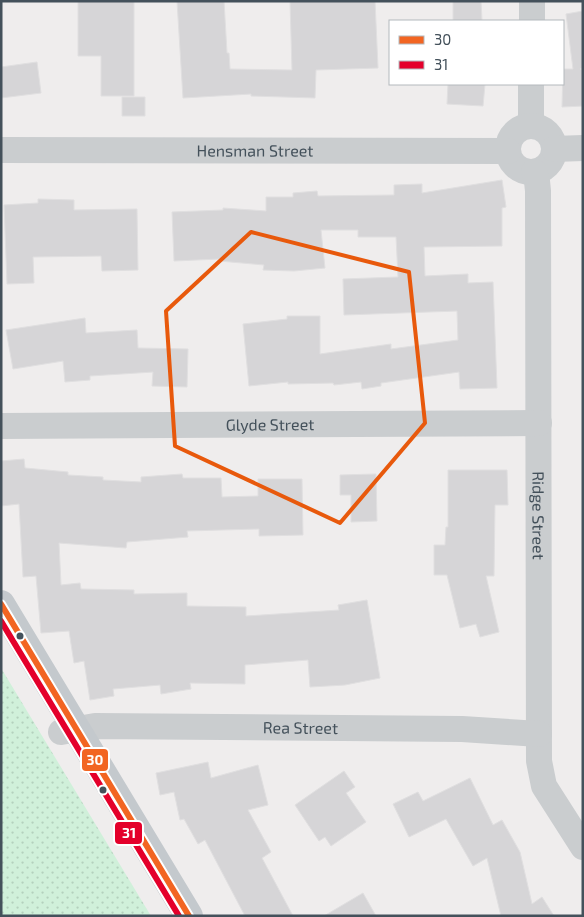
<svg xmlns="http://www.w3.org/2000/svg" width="584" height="917" viewBox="0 0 584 917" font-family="'Exo 2',sans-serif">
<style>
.grass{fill:url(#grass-dots)}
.building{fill:#d6d5d7;stroke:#e0dfe0}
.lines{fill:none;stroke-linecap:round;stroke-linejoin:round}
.minor{stroke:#cacdcf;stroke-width:26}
.major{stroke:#c4c9cd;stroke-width:28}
.bus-1-casing{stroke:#fff;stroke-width:10}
.bus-2-casing{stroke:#fff;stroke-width:10}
.bus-1{stroke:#f26522;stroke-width:6}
.bus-2{stroke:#e4002b;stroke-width:6}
.marked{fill:none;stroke:#e8590c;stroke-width:4;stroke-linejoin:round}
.bus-dot{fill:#44515b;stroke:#fff;stroke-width:2}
.labels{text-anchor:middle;stroke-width:4;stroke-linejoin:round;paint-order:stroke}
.street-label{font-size:16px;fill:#44515b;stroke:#fff}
.line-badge{stroke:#fff;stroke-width:2}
.badge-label{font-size:14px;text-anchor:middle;font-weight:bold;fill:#fff}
</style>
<defs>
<pattern id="grass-dots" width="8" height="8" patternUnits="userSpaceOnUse" patternTransform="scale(1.25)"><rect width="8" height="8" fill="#d0f0da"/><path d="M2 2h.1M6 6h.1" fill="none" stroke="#b4d0bd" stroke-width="1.8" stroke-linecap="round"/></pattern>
</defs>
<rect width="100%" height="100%" fill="#efeded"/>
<path class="grass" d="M1 668 151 916H1Z"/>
<path class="building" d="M78 1H134V96H101V56H78Z
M177 1H224L227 53H229L230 69 292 70 290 1H375L378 68 316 70 315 98 251 96V94L183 98Z
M453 1H481L482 21H453Z
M583 11V69H580H583V106L562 107 563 69H573L566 14Z
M37 62 41 93 1 98V67Z
M448 84H485L483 106 447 104Z
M122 97H145V116H122Z
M502 180 506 207 502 208V246L424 247 425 276 468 274V283L493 282 497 388 460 389 459 372 381 383V386L362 389 361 382 334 385 333 383 288 384V382L249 386 243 324 287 319V316H320V354L391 344V349L458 340 457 311 344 315 343 279 398 277 396 237H358V230H321L325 268 294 271 263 270 264 265 219 261V259L174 261 172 212 223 210V208L266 211V197H293V193L317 191 318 196 394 195V185L422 184V193Z
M38 199 74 200V210L137 209 138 270 102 271 101 256 33 257 34 283 7 284 4 205 38 203Z
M85 318 86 333 137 330 138 348 188 349 187 387 152 386 153 372 90 376V380L65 382 63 361 13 369 6 330Z
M24 459 25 468 68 472V475L103 477V480L141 482V477L182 474 183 478H221L222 497 258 496V479H302L303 535 259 536V529L187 531 188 537 127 542 126 548 59 543 61 585 80 583 81 589 134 590V594L187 593V606L246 607V616L339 610 338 605 367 600 380 678 345 685 310 687 308 660 245 665V684L190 683 191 689 161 694 160 685 113 689 114 696 90 700 84 661 74 663 69 631 41 633 36 576 23 577 19 504 1 506V461Z
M448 470H507L508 505H495L494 576H486L499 632 480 637 476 624 460 628 447 575H434V545H445L446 527H448Z
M376 474 377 521 351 522V495H340V475Z
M208 762 211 778 258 765 268 805 248 810 271 852 262 858 293 916H245L205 840 198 844 184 819 180 820 174 792 160 795 156 773Z
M344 771 355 787 346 793 366 822 331 846 325 837 319 841 295 805Z
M470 778 493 825 502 820 520 852 532 904 542 897 554 916H501L487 858 473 866 446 819 409 837 393 804 418 792 423 801Z
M363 893 376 916H324Z"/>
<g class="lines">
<g class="minor">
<path d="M532 21V1"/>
<path d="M531 125V84"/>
<circle cx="531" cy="149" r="23"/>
<path d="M554 149 583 148"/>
<path id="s1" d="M1 150 508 151"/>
<path id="s2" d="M534 172 537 181 538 191 539 761 544 786 583 847"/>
<path id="s3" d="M1 426 539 423"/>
<path id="s4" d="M61 732 95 726 462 729 539 734"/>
</g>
<path class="major" d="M1 604 189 916"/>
<g class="bus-1-casing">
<path id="bus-1" d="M1 604 189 916"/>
</g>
<g class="bus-2-casing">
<path id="bus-2" d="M1 621 179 916"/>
</g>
<use href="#bus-1" class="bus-1"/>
<use href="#bus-2" class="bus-2"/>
</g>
<path class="marked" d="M251 232 409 272 425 423 340 523 175 446 166 311Z"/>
<g class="bus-dot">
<circle cx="20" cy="636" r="4.5"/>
<circle cx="103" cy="790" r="4.5"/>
</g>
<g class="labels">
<g class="street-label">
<text dy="6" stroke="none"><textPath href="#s1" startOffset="254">Hensman Street</textPath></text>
<text dy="6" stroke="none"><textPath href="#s3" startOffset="269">Glyde Street</textPath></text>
<text dy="6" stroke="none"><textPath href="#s2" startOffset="344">Ridge Street</textPath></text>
<text dy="6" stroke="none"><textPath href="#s4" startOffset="240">Rea Street</textPath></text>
</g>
</g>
<g class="line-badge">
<rect x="81" y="748" width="28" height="24" rx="5" fill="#f26522"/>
<rect x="114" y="821" width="29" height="24" rx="5" fill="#e4002b"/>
</g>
<g class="badge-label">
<text x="95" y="765">30</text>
<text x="129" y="838">31</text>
</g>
<rect width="584" height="917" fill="none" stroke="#44515b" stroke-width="5"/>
<rect x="389" y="20" width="175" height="65" fill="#ffffff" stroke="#b4b9bd"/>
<rect x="399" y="36" width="25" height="8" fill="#f26522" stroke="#b4b9bd"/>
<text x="434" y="45" font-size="15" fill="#44515b">30</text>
<rect x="399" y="61" width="25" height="8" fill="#e4002b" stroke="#b4b9bd"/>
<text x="434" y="70" font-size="15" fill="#44515b">31</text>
</svg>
